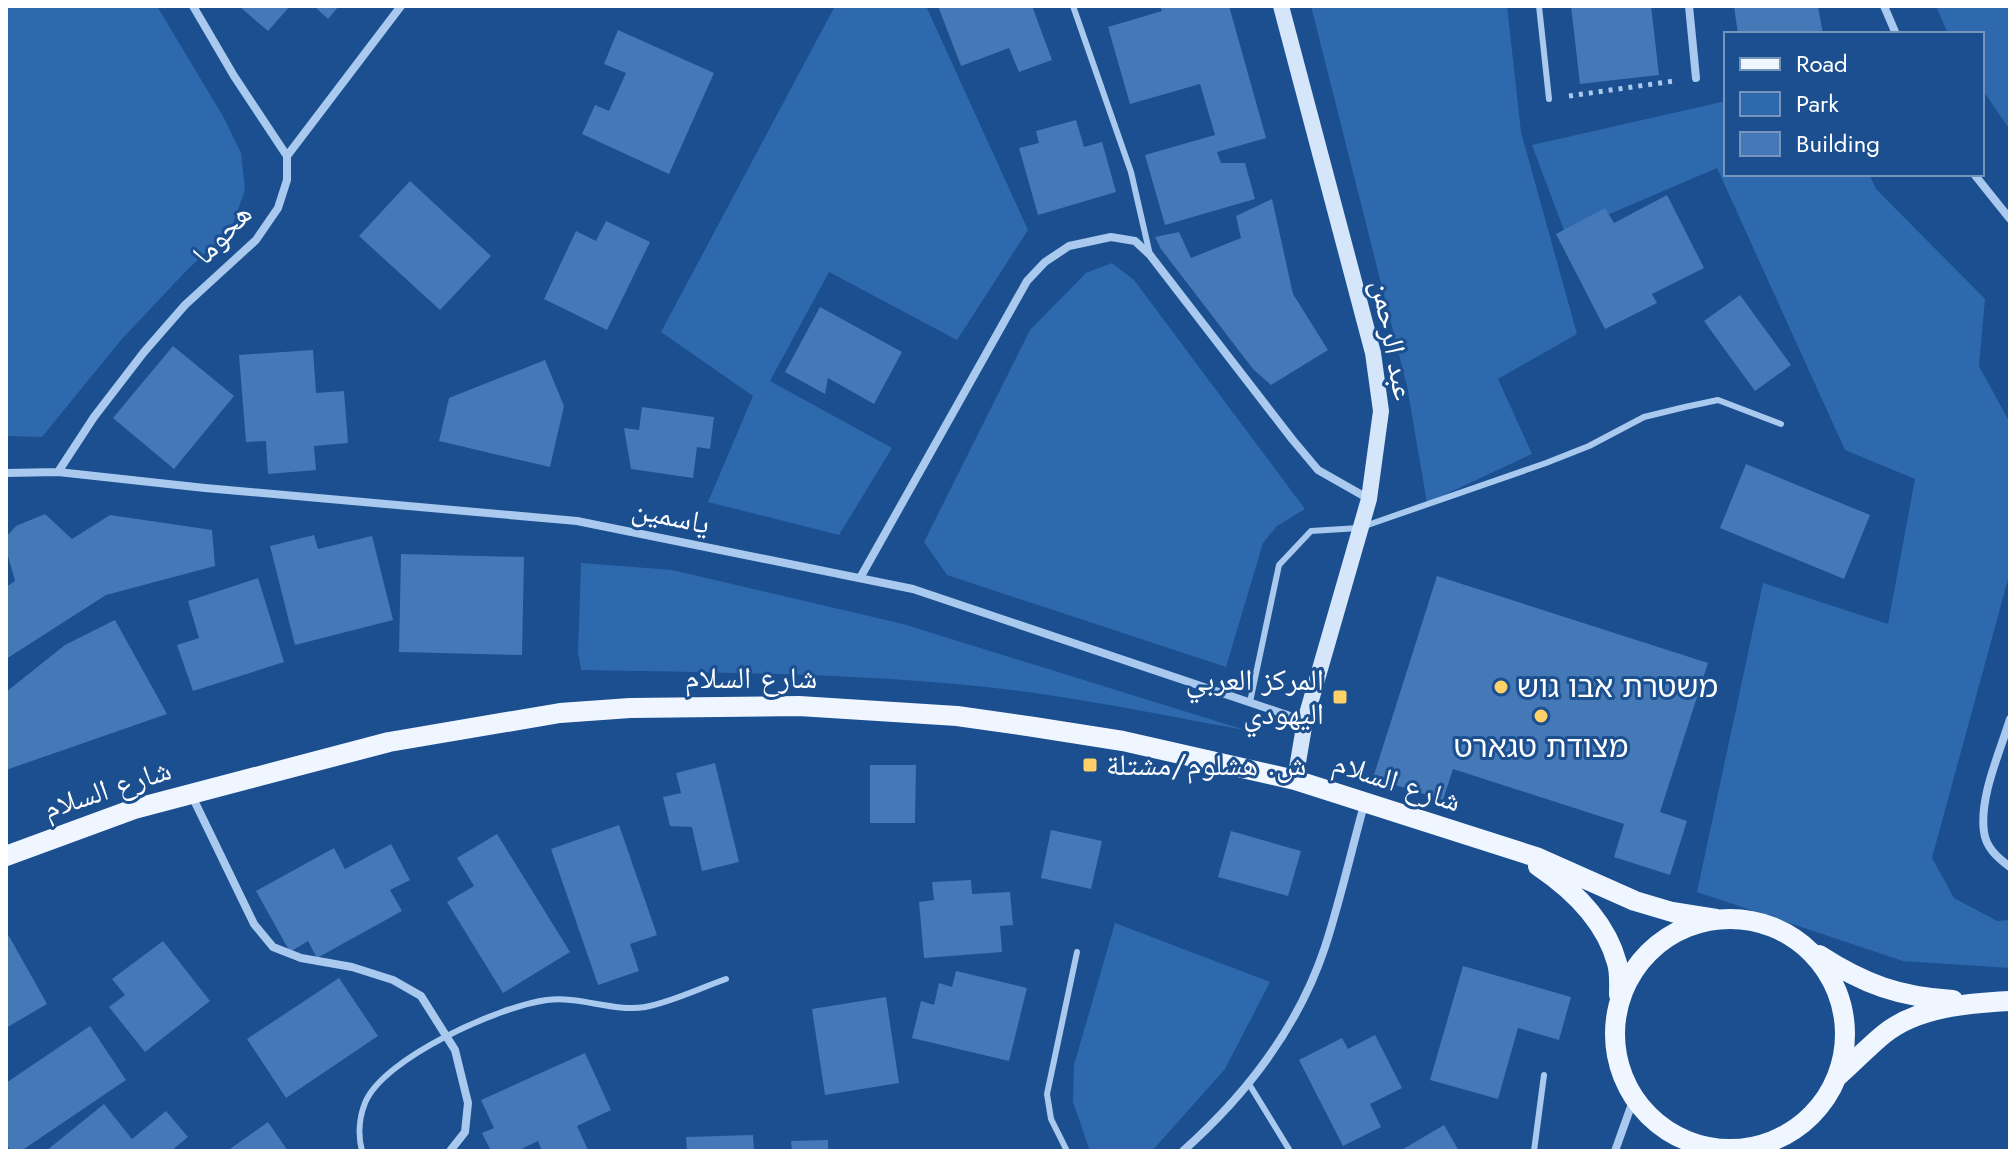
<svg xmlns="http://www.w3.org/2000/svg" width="2016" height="1157" viewBox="0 0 2016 1157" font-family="Jost,'Noto Naskh Arabic','Noto Sans Hebrew',sans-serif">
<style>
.green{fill:#2e69ad}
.building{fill:#4478b7}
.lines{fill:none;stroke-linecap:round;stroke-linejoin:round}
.path{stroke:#a9c9ee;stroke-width:5;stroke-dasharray:4 6;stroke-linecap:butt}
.lane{stroke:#a9c9ee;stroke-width:6}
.street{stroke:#a9c9ee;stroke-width:8}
.secondary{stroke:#d6e6fa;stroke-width:16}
.primary{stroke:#f0f6ff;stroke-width:20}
.poi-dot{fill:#ffd166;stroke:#1b4f8f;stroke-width:3}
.labels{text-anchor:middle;stroke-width:6;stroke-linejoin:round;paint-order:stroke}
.street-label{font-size:30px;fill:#fff;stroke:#1b4f8f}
.poi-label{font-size:30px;fill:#fff;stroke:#1b4f8f;text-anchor:start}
</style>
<rect width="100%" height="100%" fill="#1b4f8f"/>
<path class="green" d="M6 6H157L224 118 241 153 245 190 231 229 188 269 121 340 42 437 6 436Z
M835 6H926L1028 230 957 340 829 272 770 381 892 448 839 535 708 502 753 396 661 332Z
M1311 6H1507L1521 132 1577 334 1498 379 1532 454 1427 503 1407 386Z
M1936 6H2010V130L1982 89V34H1948Z
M1726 101V174H1869L1876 189 1985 299 1979 366 2010 423V572L1932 858 1954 898 1997 921 2010 920V968L1903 961 1697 892 1763 583 1888 624 1915 479 1845 450 1717 168 1565 233 1532 145Z
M1112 263 1134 280 1305 509 1277 526 1263 543 1226 667 947 575 924 542 1030 330 1086 273Z
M581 563 672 570 903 624 1245 730C1178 718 1110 704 1042 694 890 673 734 673 581 670L578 652Z
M1115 923 1270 982 1225 1069 1152 1151H1090L1073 1102 1074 1065Z"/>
<path class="building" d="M239 6H290L268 31Z
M314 6H339L328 19Z
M938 6H1032L1052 60 1019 72 1009 48 961 66Z
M1160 6H1229L1266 138 1217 152 1221 163H1245L1255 199 1165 225 1145 155 1215 135 1200 84 1130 104 1108 27 1162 11Z
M1571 6H1651L1659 75 1580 84Z
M1734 6H1818L1823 34H1738Z
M618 30 714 73 669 174 582 134 595 105 609 111 626 73 604 64Z
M1076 120 1084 147 1102 142 1116 192 1038 215 1019 148 1039 143 1036 131Z
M410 181 491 256 440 310 359 236Z
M1667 195 1704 268 1652 294 1657 303 1605 329 1556 234 1605 208 1614 223Z
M1272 199 1293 294 1328 350 1271 385 1253 369 1161 249 1155 237 1179 232 1191 258 1241 238 1236 216Z
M606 221 650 242 607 330 544 299 576 231 596 241Z
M1740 295 1791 365 1755 391 1704 321Z
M820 307 902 352 874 404 828 378 825 394 785 372Z
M173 346 234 396 174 469 113 418Z
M313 350 316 393 344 391 348 443 314 446 316 470 268 474 266 441 246 442 239 355Z
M545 360 564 406 550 467 439 441 449 398Z
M642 407 714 417 710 449 697 447 693 478 631 469 624 428 639 430Z
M1746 464 1870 515 1844 579 1720 528Z
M45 514 72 539 110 515 212 530 215 566 106 595 6 659V587L15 581 6 549V537L16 526Z
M314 535 318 549 372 536 393 620 295 645 270 546Z
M401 554 524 557 522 655 399 652Z
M1437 576 1708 663 1660 812 1687 821 1670 875 1614 857 1624 824 1453 769 1443 800 1373 778Z
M258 578 284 662 193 691 177 645 199 638 188 601Z
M115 620 167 714 6 770V692L65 645Z
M715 763 739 862 702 871 692 827 670 826 663 797 681 793 676 773Z
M870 765H916L915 823H870Z
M619 825 657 935 630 944 639 971 598 985 551 849Z
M1051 830 1102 841 1091 889 1041 878Z
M1231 831 1301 851 1288 896 1218 877Z
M497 834 570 952 503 993 447 902 474 886 457 858Z
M391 844 410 880 390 890 402 911 317 958 308 941 290 952 256 891 334 848 345 869Z
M971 880 972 894 1010 892 1013 925 1000 926 1002 952 924 958 919 902 934 900 932 882Z
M9 936 47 1004 6 1028V938Z
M163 941 210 1001 145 1052 109 1007 125 995 112 979Z
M1463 966 1571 997 1559 1040 1518 1028 1498 1099 1430 1080Z
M956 971 1027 988 1009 1061 912 1038 921 1001 934 1005 939 983 952 987Z
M339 978 378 1036 286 1098 247 1039Z
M886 997 899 1083 825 1095 812 1009Z
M90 1026 126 1080 21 1151H11L6 1144V1083Z
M1375 1035 1402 1088 1370 1104 1381 1127 1343 1146 1299 1060 1342 1038 1348 1049Z
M585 1053 611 1110 577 1126 588 1150 542 1151 538 1141 517 1151H491L482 1133 494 1128 481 1100Z
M104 1104 132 1139 166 1111 188 1137 171 1151H46Z
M268 1122 288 1151H227Z
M1444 1125 1459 1151H1400Z
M753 1135 754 1151H687L686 1137Z
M828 1140V1151H792L791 1141Z"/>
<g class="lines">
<path class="path" d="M1569 96 1674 81"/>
<path class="lane" d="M1073 6 1131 172 1150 255
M1539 6 1549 99
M1250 702 1279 565 1311 531 1359 528 1546 463 1589 446 1644 417 1685 407 1718 400 1781 424
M1249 1084 1290 1151
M362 1151C358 1136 359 1118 365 1103 383 1058 500 1006 547 1000 580 996 613 1012 645 1007 672 1002 700 988 726 979
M1067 1151 1051 1119 1047 1094 1077 952
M1534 1151 1544 1075"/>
<path class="street" d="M1689 6 1696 78
M1884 6 1896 34
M287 156 401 6
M1974 174 2010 219
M58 472 94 417 144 352 185 305 256 240 278 208 287 180V156L234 76 193 6
M6 473 58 472 205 488 577 521 913 589 1305 721
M860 578 1027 281 1045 262 1069 246 1111 237 1135 241 1150 255 1292 439 1318 470 1369 499
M2010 719C2000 752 1979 797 1984 832 1986 848 1998 858 2010 867
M191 794 254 924 273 947 301 958 352 967 393 980 421 996 455 1050 468 1103 465 1132 450 1151
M1183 1151C1246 1095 1298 1028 1325 947 1340 901 1351 852 1364 805
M1615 1151 1634 1098
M1763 1151V1144"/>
<path class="secondary" d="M1281 6 1373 353 1381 411 1369 499 1305 721 1295 780"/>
<path class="primary" d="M6 856 134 809 389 742 560 713 630 708 799 706 957 716 1034 727 1123 741 1295 780 1536 857 1635 901 1672 912 1716 919
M1538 866C1572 889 1606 922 1617 963 1620 973 1619 984 1619 995
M1615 1034a115 115 0 1 1 230 0a115 115 0 1 1-230 0Z
M1819 955C1864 984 1899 997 1953 1000
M1837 1077C1853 1063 1868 1047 1884 1034 1917 1007 1969 1003 2010 1001"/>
</g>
<g class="poi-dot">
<circle cx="1501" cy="687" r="8"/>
<rect x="1332" y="689" width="16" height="16" rx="4"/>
<circle cx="1541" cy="716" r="8"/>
<rect x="1082" y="757" width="16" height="16" rx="4"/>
</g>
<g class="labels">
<g class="street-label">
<text transform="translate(222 234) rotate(-47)" y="10">هحوما</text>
<text transform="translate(1393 340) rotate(79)" y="10">عبد الرحمن</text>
<text transform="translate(671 516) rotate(12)" y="10">ياسمين</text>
<text x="751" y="688">شارع السلام</text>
<text transform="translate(1397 782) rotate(18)" y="10">شارع السلام</text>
<text transform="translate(107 789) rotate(-18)" y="10">شارع السلام</text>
</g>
<g class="poi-label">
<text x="1324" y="690" text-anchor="end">المركز العربي<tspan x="1324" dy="34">اليهودي</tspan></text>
<text x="1517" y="697">משטרת אבו גוש</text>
<text x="1541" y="757" text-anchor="middle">מצודת טגארט</text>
<text x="1106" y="775">ش. هشلوم/مشتلة</text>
</g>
</g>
<rect width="2016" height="1157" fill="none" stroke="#ffffff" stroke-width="16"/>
<rect x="1724" y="32" width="260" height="144" fill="#1b4f8f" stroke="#7695bc" stroke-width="2"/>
<rect x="1740" y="58" width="40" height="12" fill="#f0f6ff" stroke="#7695bc" stroke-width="2"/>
<text x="1796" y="72" font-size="24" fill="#ffffff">Road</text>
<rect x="1740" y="92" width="40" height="24" fill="#2e69ad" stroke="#7695bc" stroke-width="2"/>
<text x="1796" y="112" font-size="24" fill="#ffffff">Park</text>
<rect x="1740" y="132" width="40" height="24" fill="#4478b7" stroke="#7695bc" stroke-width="2"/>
<text x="1796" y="152" font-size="24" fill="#ffffff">Building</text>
</svg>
